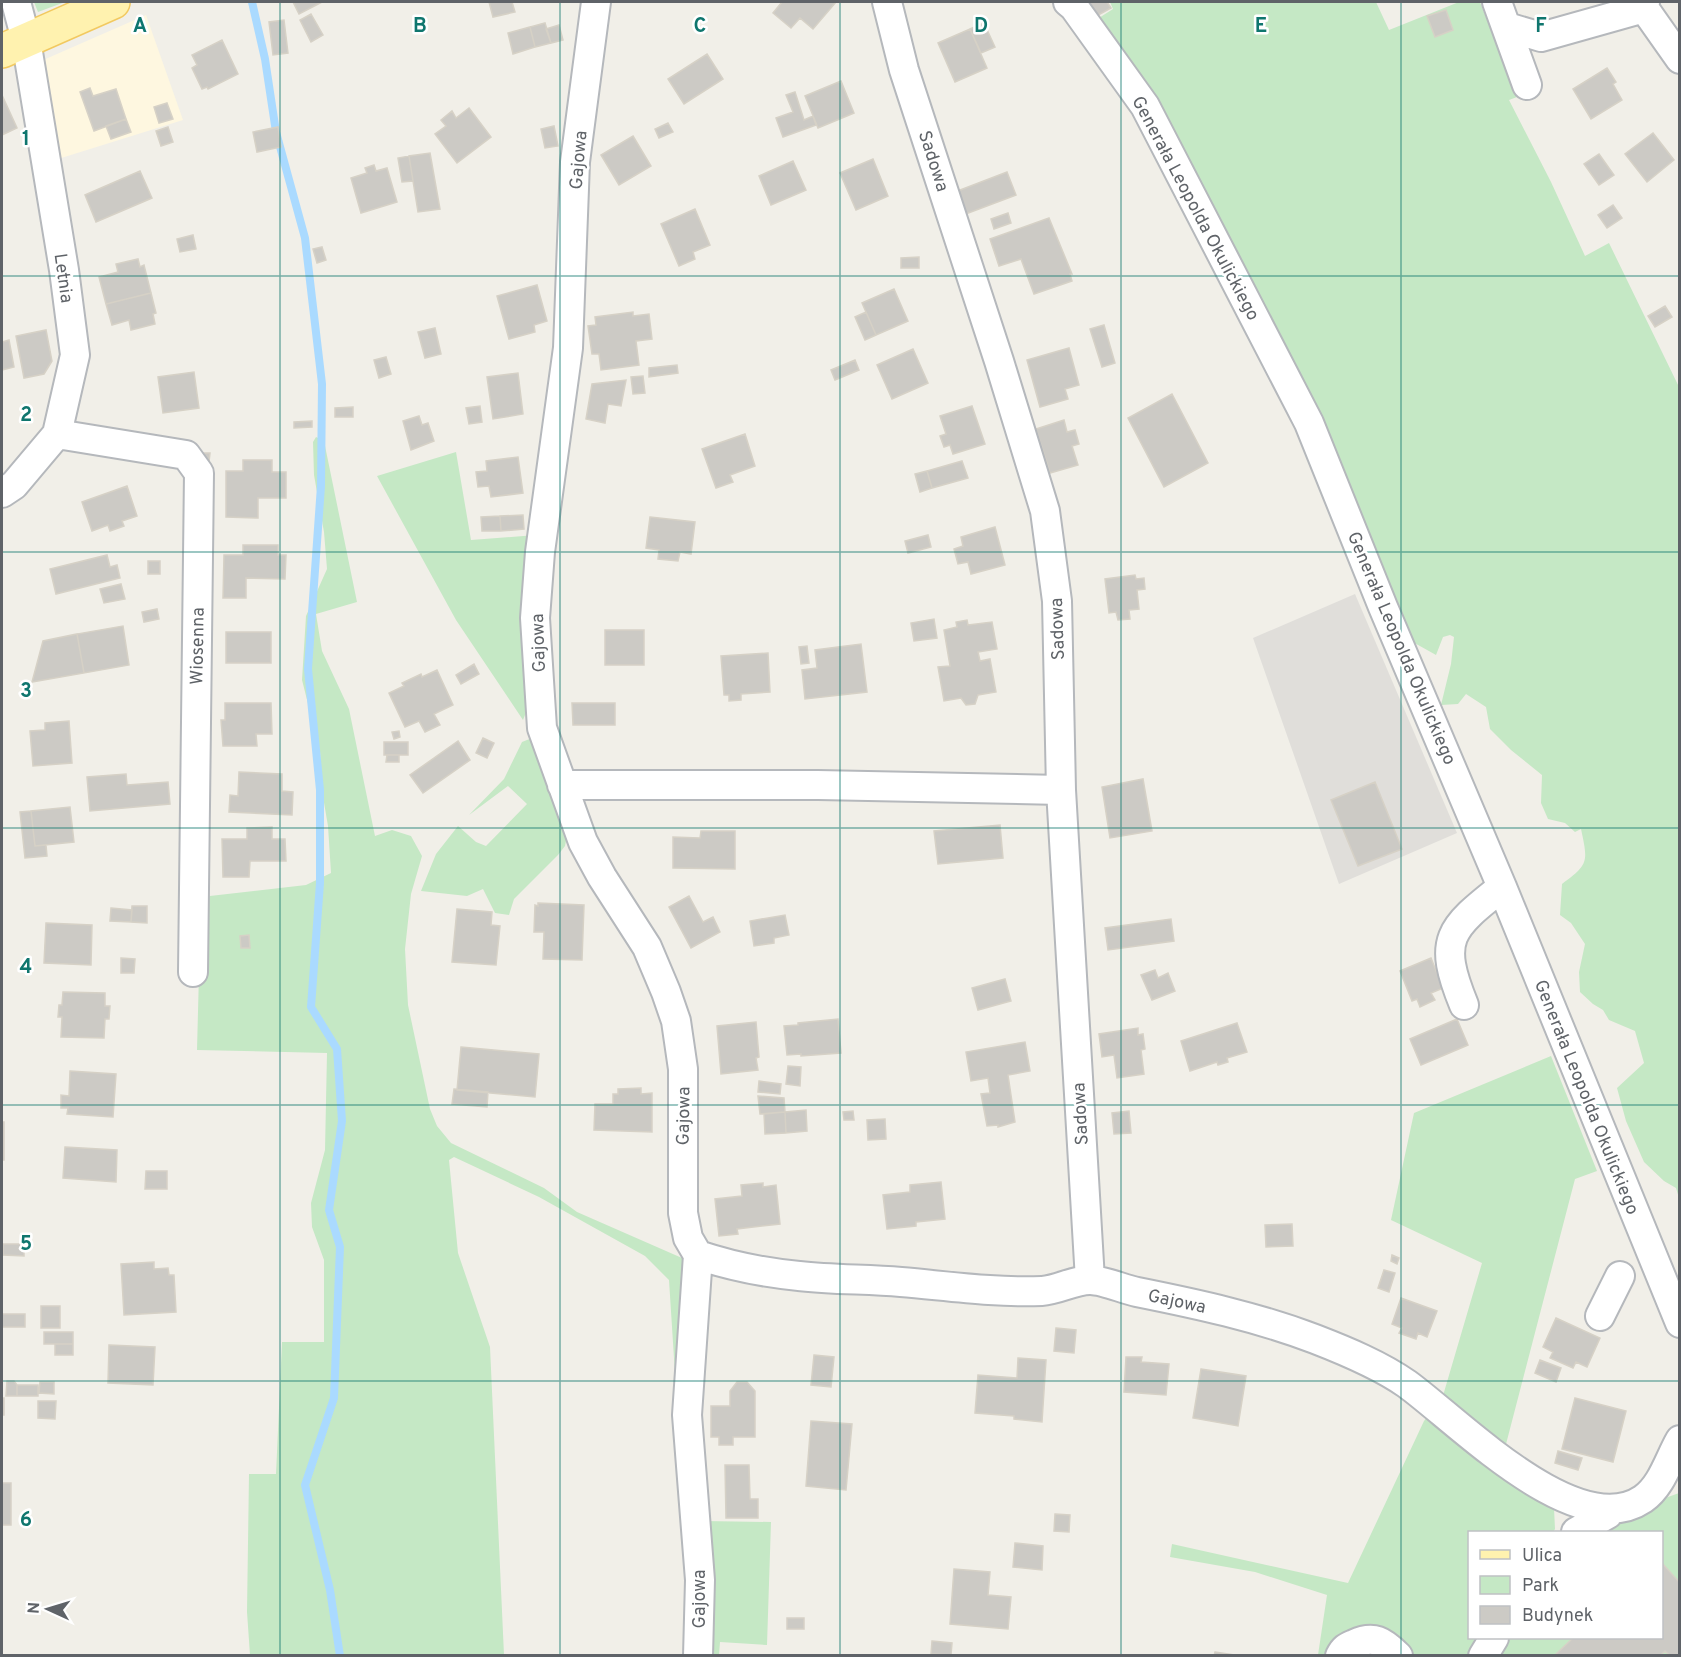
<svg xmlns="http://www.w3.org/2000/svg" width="1681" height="1657" viewBox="0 0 1681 1657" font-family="Overpass,sans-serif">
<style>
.commercial{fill:#fef7e0}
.industrial{fill:#e0deda}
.green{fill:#c5e8c5}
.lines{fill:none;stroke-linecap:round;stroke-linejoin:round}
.stream{stroke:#aadaff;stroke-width:8}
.building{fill:#cccac5;stroke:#d6d1c6;stroke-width:1.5}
.minor-casing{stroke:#b5b8bc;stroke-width:32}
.major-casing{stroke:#f2c960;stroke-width:36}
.minor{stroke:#fff;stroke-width:28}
.major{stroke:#fff2af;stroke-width:33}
.grid{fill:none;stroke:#0f766e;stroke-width:1.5;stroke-opacity:0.55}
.labels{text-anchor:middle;stroke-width:5;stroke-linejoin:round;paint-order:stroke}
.street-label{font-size:18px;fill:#5f6368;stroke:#fff}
.grid-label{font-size:20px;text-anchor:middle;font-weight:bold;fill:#0f766e;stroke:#fff;stroke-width:5;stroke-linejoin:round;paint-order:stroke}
</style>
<rect width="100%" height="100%" fill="#f1efe8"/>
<path class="commercial" d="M146 15 183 120 58 159 41 61Z"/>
<path class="industrial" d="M1355 594 1457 833 1339 884 1253 638Z"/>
<path class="green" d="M34 2H65L38 12Z
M1110 2H1376L1389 30 1459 2H1480L1517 97 1509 100 1551 182 1585 256 1609 243 1679 387V1198L1676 1188 1664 1181 1644 1162 1626 1121 1617 1088 1644 1063 1635 1031 1609 1020 1603 1010 1593 1004 1580 992 1579 972 1585 944 1571 923 1560 915 1562 884C1589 864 1588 862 1581 829L1575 832 1565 823 1548 819 1541 803 1542 775 1511 750 1490 729 1486 707 1466 694 1458 704 1441 705 1451 664 1454 637 1450 635 1443 637 1436 655 1402 636 1091 23 1113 9Z
M316 437 324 441 357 602 316 614 322 651 349 709 375 836 392 830 411 836 422 856 411 894 405 949 408 1005 430 1109 437 1126 451 1143 544 1188 577 1212 682 1258 693 1284 688 1577 669 1280 645 1256 539 1197 454 1157 449 1160 458 1253 490 1347 504 1655H250L247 1612 249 1474H276L282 1342H324V1260L312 1227 311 1203 325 1150 327 1053 197 1050 201 897 306 885 331 873 328 826 322 791 320 751 302 680 306 616 327 569 324 532 314 475 313 442Z
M456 452 471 540 536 535 533 695 523 720 456 620 377 476Z
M532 738 568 831 565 846 558 855 514 899 509 915 495 913 483 889 467 896 421 891 436 854 458 826 476 842 486 846 527 804 508 786 469 815 504 779 522 742Z
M1551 1056 1597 1171 1575 1179 1505 1448 1442 1399 1482 1263 1391 1220 1414 1113Z
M1431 1412 1554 1508 1555 1529 1553 1532H1470V1638H1485L1474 1655H1318L1327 1595 1255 1572 1170 1557 1172 1544 1348 1583 1424 1421Z
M1679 1493V1655L1495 1656 1505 1638H1662V1532H1585L1611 1518Z
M704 1521 771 1522 767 1645 720 1642 719 1655H706Z"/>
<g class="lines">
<path class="stream" d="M252 2 265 59 276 132 305 238 322 384 321 486 308 669 320 790V883L311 1007 337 1049 342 1121 329 1210 340 1247 334 1398 305 1485 330 1590 340 1656"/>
</g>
<path class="building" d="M293 2H322L299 14Z
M489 2H512L515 12 493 17Z
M782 2H836L813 29 800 18 791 28 773 13Z
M1084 2H1107L1111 8 1093 18Z
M1446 10 1453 30 1435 37 1427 16Z
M311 14 323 35 311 42 300 20Z
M284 20 288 53 273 55 269 22Z
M545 23 551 43 535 47 530 27Z
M984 23 995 47 981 53 970 29Z
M559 25 563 40 551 43 546 29Z
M530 27 535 47 513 54 508 33Z
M970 29 987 68 955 82 938 43Z
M222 40 238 74 208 89 207 87 202 89 192 68 197 65 192 55Z
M707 54 723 79 684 104 668 79Z
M1607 68 1616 82 1613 84 1622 100 1591 119 1573 89Z
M841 81 854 113 818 128 805 96Z
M90 88 93 96 116 89 126 119 94 131 80 92Z
M795 92 804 120 813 116 816 125 783 137 776 118 793 112 786 95Z
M2 95 17 128 2 135Z
M167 103 173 119 159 123 154 107Z
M469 108 491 137 457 163 435 134 446 126 441 120 452 111 456 118Z
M126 119 131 132 111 139 106 126Z
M668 123 673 132 659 138 655 129Z
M554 126 558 146 545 148 541 129Z
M168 127 173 142 161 146 156 131Z
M278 127 281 147 257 152 253 132Z
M1653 133 1674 160 1647 182 1625 154Z
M633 136 651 166 619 185 601 155Z
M430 153 440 209 418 212 409 156Z
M1599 154 1614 175 1599 185 1584 164Z
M409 156 413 181 402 182 398 158Z
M873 159 888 196 856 210 840 173Z
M793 161 806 190 771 205 759 176Z
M374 165 376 171 387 168 397 202 361 213 351 178 367 173 365 168Z
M140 171 152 198 96 222 85 195Z
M1007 172 1016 195 963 215 955 192Z
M1613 205 1622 218 1607 228 1598 215Z
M695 209 710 245 693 252 695 259 679 266 661 224Z
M1008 213 1011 223 994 229 991 219Z
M1049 218 1072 274H1070L1072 281 1034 294 1021 259 999 266 990 239Z
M193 235 196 249 180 252 177 239Z
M322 247 326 260 317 263 313 249Z
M919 257V268H901V258Z
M138 259 140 267 144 265 151 293 106 304 99 277 118 272 116 264Z
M537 285 547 321 534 325 535 332 509 339 497 296Z
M894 289 908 321 876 335 862 303Z
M151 293 156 313 153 314 155 324 131 330 129 320 112 325 106 304Z
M1665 306 1672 317 1655 327 1648 316Z
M633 312V316L649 314 652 339 636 341 639 365 601 370 599 354H592L588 326 596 325 595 317Z
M866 312 876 335 865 340 855 317Z
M1104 325 1115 363 1102 367 1090 329Z
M435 328 441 354 425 358 418 332Z
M46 330 52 361 44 374 24 378 16 336Z
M9 340 14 367 2 370V342Z
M1069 348 1079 385 1065 389 1068 399 1040 407 1027 360Z
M913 349 928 383 892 399 877 365Z
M386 357 391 374 379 378 374 360Z
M855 360 859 370 835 380 831 370Z
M677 365 678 373 649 377V368Z
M194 372 199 408 163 413 158 377Z
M518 373 523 414 493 419 487 377Z
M643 376 645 393 633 394 631 377Z
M626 380 621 406 608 404 605 423 586 419 592 384Z
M1172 394 1208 463 1164 487 1128 418Z
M480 406 482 422 469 424 466 408Z
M972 406 985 444 953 454 950 445 944 447 940 436 946 434 940 416Z
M353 407V417H335V408Z
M419 416 422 425 428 423 434 441 411 450 403 421Z
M1064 420 1067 432 1075 430 1079 444 1072 446 1078 465 1050 473 1036 429Z
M312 421V427L294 428V422Z
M745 434 755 466 730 475 733 482 716 488 702 449Z
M204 453H210L209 462H203Z
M518 457 523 493 491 497 489 486 478 487 476 472 487 471 486 461Z
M243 460H272V472H286V498H258V518L226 517V471H243Z
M962 461 968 478 932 488 927 471Z
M927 471 932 488 920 492 915 474Z
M127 486 137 516 122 521 124 526 110 531 108 525 92 531 82 502Z
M523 515 524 529 501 531 500 516Z
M500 516 501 531H482L481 517Z
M650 517 695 522 691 554 680 552 678 561 658 559 659 550 646 548Z
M995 527 1005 565 971 574 968 562 958 564 954 549 963 546 961 537Z
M928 535 931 547 908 553 905 541Z
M243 545H278V555H286L285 579 246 578V598H223L224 555H243Z
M107 555 110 567 117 565 120 578 56 594 50 569Z
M148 561H160V574H148Z
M1135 575 1136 579 1144 578 1145 589 1137 590 1139 609 1129 610 1130 619 1118 620 1116 612 1109 613 1105 579Z
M121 584 125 599 104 603 100 589Z
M157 609 159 619 144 622 142 612Z
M934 619 937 638 914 641 911 623Z
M967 620 968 625 992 622 997 649 978 652 980 661 990 659 996 692 978 695 975 704 966 705 961 698 944 701 938 667 950 666 944 630 957 627 956 622Z
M123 626 129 665 84 673 77 634Z
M605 630H644V665H605Z
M226 632H271V663H226Z
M77 634 84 673 32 682 43 641Z
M861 644 867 692 805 699 802 670 817 668 815 650Z
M807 646 809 663 801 664 799 647Z
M768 653 770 692 741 694V700L729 701V695H724L721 656Z
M474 664 479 674 461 684 456 675Z
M437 670 453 705 434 714 440 725 425 732 419 721 405 727 389 693 404 686 402 683 421 674 422 677Z
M225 703H271L272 734H256L257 746H223L221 720H225Z
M572 703H615V725H573Z
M69 721 72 763 33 766 30 731 45 730V723Z
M399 731 400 737 394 739 392 732Z
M483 738 494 743 487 758 476 753Z
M458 741 470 760 423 793 410 775Z
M384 742H408V755H384Z
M387 755H399V762H386Z
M239 772 282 774V791L293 792 292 815 229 812 230 795 238 796Z
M126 774 127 785 168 782 170 804 90 811 87 777Z
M1143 779 1152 831 1110 838 1102 787Z
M1375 782 1402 849 1358 866 1331 800Z
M70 807 74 842 35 846 31 811Z
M31 811 35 846 46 845 47 856 25 858 20 812Z
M1000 825 1003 858 938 864 934 831Z
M272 827V839H285L286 861H250L249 877H223L222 839H247V828Z
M701 831H735V869L673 868V837L700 838Z
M689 896 703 922 713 917 720 932 691 948 669 907Z
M538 903 584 905 582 960 543 959 544 932H534L535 905 538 906Z
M132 906H147V923L131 922Z
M111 908 132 910 131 922 110 921Z
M457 909 492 912 491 925 500 926 496 965 452 962Z
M785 915 789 935 774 938V943L754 946 750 921Z
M1171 919 1174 941 1108 950 1105 928Z
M46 923 92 925 91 965 44 963Z
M249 935 250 948H241L240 936Z
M121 958 135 959 134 973H121Z
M1431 958 1443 988 1431 993 1435 1000 1420 1007 1417 999 1412 1001 1400 971Z
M1155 970 1158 978 1168 973 1175 991 1152 1000 1141 975Z
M1005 979 1011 1001 978 1010 972 988Z
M63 992 105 993V1006H110L109 1019H105L104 1038 61 1037 62 1017H58L59 1005H62Z
M838 1019 841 1053 801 1056V1054L787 1055 784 1026 798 1025V1023Z
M1457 1019 1468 1045 1421 1065 1410 1039Z
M756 1022 759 1057 756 1058 758 1070 721 1074 717 1026Z
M1237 1023 1247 1052 1227 1058 1228 1062 1218 1065 1217 1062 1190 1071 1181 1041Z
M1138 1028V1035L1143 1034 1145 1049 1141 1050 1144 1074 1117 1078 1114 1055 1102 1057 1099 1034Z
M1025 1042 1030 1071 1008 1075 1015 1122 998 1127V1125L987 1126 981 1094 990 1093 988 1078 971 1081 966 1052Z
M461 1047 539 1054 535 1097 457 1090Z
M788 1066 801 1067 800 1086 786 1084Z
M70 1071 116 1074 113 1117 67 1114 68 1108H61V1095L69 1096Z
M759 1081 781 1084 780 1094 758 1092Z
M641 1088V1094L652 1093V1132L594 1130 595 1104H613V1094H618V1089Z
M454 1089 488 1092 487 1107 452 1104Z
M758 1096 784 1098 785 1112 760 1114Z
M806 1110 807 1131 786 1133 785 1112Z
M853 1111 854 1120H844L843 1112Z
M1129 1111 1131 1133 1114 1134 1112 1113Z
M785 1112 786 1133 765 1134 764 1114Z
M885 1119 886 1139 868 1140 867 1120Z
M2 1122H4V1160H2Z
M65 1147 117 1150 116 1182 63 1178Z
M146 1171H167V1189H145Z
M941 1182 945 1219 916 1222V1226L887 1229 883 1195 910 1192V1185Z
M763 1183V1187L776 1185 780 1224 737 1229 738 1234 719 1236 715 1199 742 1196 741 1185Z
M1292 1224 1293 1246 1266 1247 1265 1225Z
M3 1244H24V1256L3 1255Z
M1392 1255 1399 1258 1397 1264 1391 1261Z
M154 1262V1269L168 1268 169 1275H174L176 1312 124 1315 121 1264Z
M1384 1270 1395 1273 1389 1292 1378 1288Z
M1401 1298 1437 1311 1427 1337 1418 1333 1416 1339 1399 1333 1402 1328 1392 1324Z
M41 1306H60V1328H41Z
M2 1314H25V1327H2Z
M1556 1318 1600 1338 1587 1367 1576 1362 1573 1368 1550 1358 1553 1352 1543 1347Z
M1056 1328 1076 1330 1074 1353 1054 1351Z
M44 1332H73V1344H44Z
M55 1344H73V1355H55Z
M109 1345 155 1347 153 1385 108 1383Z
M814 1355 834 1357 831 1387 811 1385Z
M1126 1357H1142L1141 1362 1169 1364 1166 1395 1124 1392Z
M1018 1358 1046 1360 1042 1422 1014 1419V1416L975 1413 978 1375 1017 1378Z
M1540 1360 1561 1368 1556 1382 1535 1373Z
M1201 1369 1246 1376 1238 1426 1193 1418Z
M7 1381H14L17 1385V1396H6Z
M40 1382H54V1394L39 1393Z
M737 1382H747L755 1391V1437H733V1445H719V1437H711V1406H730V1391Z
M17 1385H38V1396H17Z
M2 1398H4V1415H2Z
M1575 1398 1626 1411 1613 1462 1562 1449Z
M38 1401H56L55 1419 38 1418Z
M811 1421 852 1424 846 1490 806 1486Z
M1558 1451 1582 1458 1578 1470 1555 1463Z
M725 1465H749L750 1499H758V1518H726Z
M2 1483H11V1525H2Z
M1055 1514 1070 1515 1069 1532 1054 1531Z
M1015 1543 1043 1546 1042 1570 1013 1567Z
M1662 1563 1680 1583V1656H1670L1665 1651 1660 1656H1554L1573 1638H1662Z
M954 1569 990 1572 988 1595 1011 1597 1008 1629 950 1624Z
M787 1618H804V1629H787Z
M932 1641 952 1643 951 1655 931 1654Z
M1215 1652 1241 1656H1214Z"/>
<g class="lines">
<g class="minor-casing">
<path id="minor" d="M596 2 575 162 568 348 540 552 535 618 542 728 583 842 602 877 647 947 666 992 676 1021 683 1069V1213L688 1238 698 1255 687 1415 700 1580 698 1656
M887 2 904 70 999 361 1045 511 1057 601 1061 790 1090 1280
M1068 2 1074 7 1145 106 1309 423 1383 607 1502 887 1680 1323
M1497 2 1527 85
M1645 2 1644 8 1680 59
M1507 27 1541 37 1644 8
M57 434 186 455 199 473 193 972
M2 493 14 485 57 434 75 355 64 270 26 40 16 2
M562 785H818L1061 790
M1464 1005C1437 939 1449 929 1502 887
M698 1255C728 1265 767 1273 799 1276 833 1280 867 1279 901 1282 948 1286 995 1293 1042 1291 1058 1290 1074 1280 1090 1280 1103 1280 1123 1289 1137 1292 1197 1304 1257 1317 1315 1339 1346 1351 1380 1365 1407 1384 1458 1421 1577 1544 1643 1499 1662 1486 1669 1459 1680 1440
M1600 1316 1620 1276
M1576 1532 1608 1514V1509
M1340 1656C1344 1648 1347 1647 1354 1644 1374 1635 1383 1641 1398 1656
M1483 1656 1494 1638"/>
</g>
<g class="major-casing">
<path id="major" d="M2 51 113 2"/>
</g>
<use href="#minor" class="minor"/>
<use href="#major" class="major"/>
</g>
<path class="grid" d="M280 2V1656M560 2V1656M840 2V1656M1121 2V1656M1401 2V1656M2 276H1680M2 552H1680M2 828H1680M2 1105H1680M2 1381H1680"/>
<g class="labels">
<g class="street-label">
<text transform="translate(578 160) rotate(-85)" y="6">Gajowa</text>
<text transform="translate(934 161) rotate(72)" y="6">Sadowa</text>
<text transform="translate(1196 208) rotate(62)" y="6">Generała Leopolda Okulickiego</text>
<text transform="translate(64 278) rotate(82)" y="6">Letnia</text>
<text transform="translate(1057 629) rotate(-92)" y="6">Sadowa</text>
<text transform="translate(538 643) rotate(-92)" y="6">Gajowa</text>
<text transform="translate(197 646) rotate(-89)" y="6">Wiosenna</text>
<text transform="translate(1402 648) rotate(67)" y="6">Generała Leopolda Okulickiego</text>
<text transform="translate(1587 1097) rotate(68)" y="6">Generała Leopolda Okulickiego</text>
<text transform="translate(1080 1114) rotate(-93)" y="6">Sadowa</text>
<text transform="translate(683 1116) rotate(-89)" y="6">Gajowa</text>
<text transform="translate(1177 1301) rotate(12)" y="6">Gajowa</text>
<text transform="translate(699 1599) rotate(-90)" y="6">Gajowa</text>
</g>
</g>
<g class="grid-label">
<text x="140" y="32">A</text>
<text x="420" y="32">B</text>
<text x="700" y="32">C</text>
<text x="981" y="32">D</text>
<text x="1261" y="32">E</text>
<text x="1541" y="32">F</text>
<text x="26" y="145">1</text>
<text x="26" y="421">2</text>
<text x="26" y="697">3</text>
<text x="26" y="973">4</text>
<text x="26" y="1250">5</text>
<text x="26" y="1526">6</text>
</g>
<rect width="1681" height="1657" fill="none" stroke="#5f6368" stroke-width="6"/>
<rect x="1468" y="1531" width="195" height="108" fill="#ffffff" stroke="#bfc1c3" stroke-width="1.5"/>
<rect x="1480" y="1550" width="30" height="9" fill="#fff2af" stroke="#bfc1c3" stroke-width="1.5"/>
<text x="1522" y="1561" font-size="18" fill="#5f6368">Ulica</text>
<rect x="1480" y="1576" width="30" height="18" fill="#c5e8c5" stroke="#bfc1c3" stroke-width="1.5"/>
<text x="1522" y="1591" font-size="18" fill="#5f6368">Park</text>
<rect x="1480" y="1606" width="30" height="18" fill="#cccac5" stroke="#bfc1c3" stroke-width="1.5"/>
<text x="1522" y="1621" font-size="18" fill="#5f6368">Budynek</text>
<g transform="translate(48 1609) rotate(274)" stroke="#ffffff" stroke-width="4.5" paint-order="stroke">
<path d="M0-4.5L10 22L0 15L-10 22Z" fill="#5f6368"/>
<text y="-9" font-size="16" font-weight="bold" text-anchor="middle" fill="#5f6368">N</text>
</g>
</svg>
